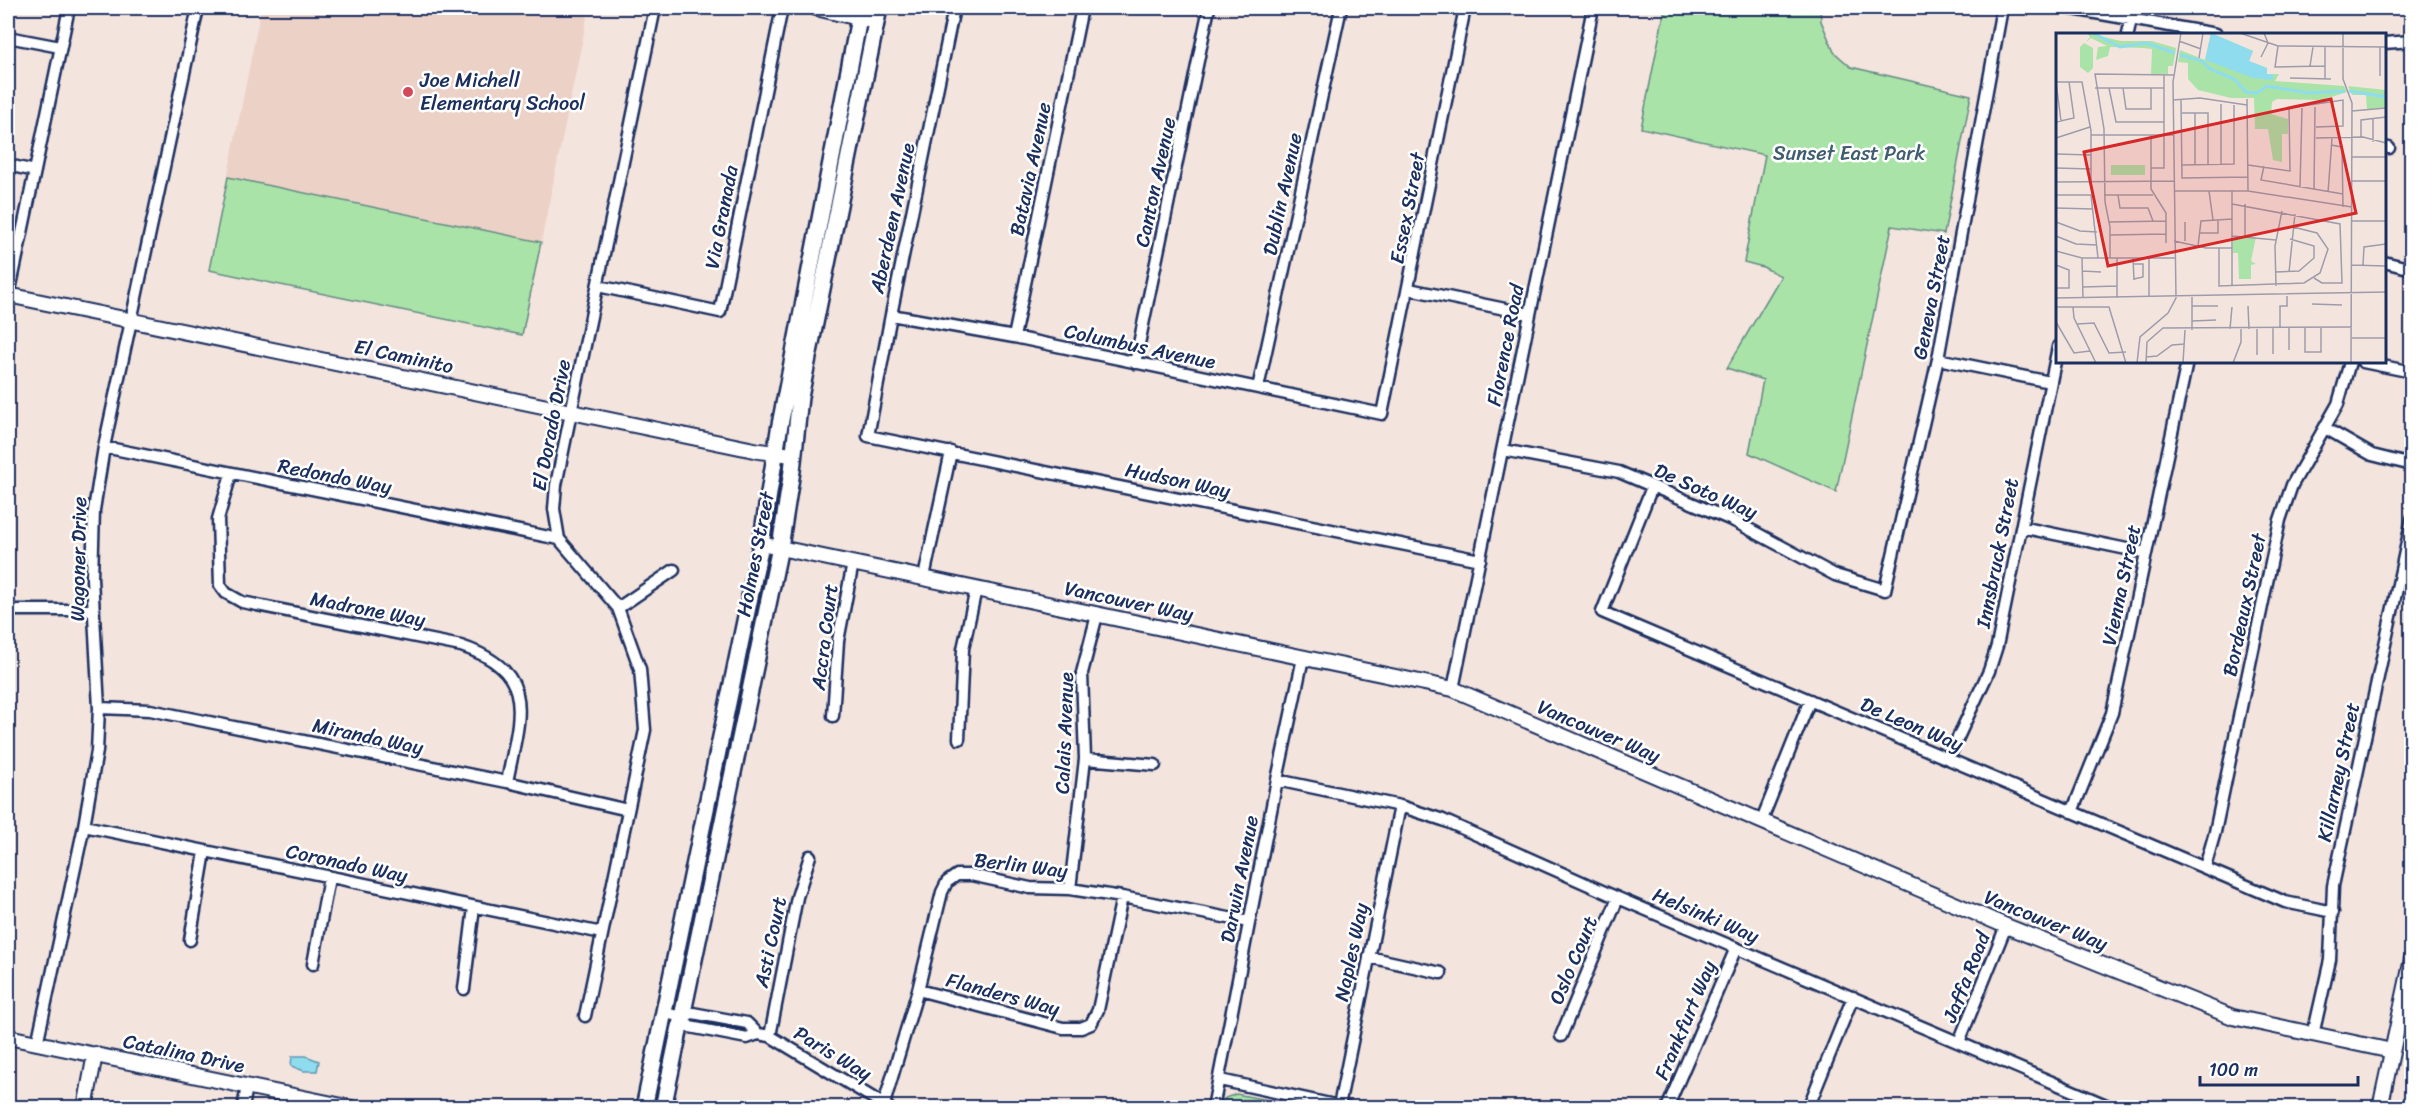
<svg xmlns="http://www.w3.org/2000/svg" width="2419" height="1115" viewBox="0 0 2419 1115" font-family="Sriracha,sans-serif">
<style>
.built{fill:#ecd1c7}
.green{fill:#aae3a8;stroke:#628983;stroke-width:1.5}
.water{fill:#8edced;stroke:#6097b4;stroke-width:1.5}
.lines{fill:none;stroke-linecap:round;stroke-linejoin:round}
.minor-casing{stroke:#1b2f5e;stroke-width:15}
.tertiary-casing{stroke:#1b2f5e;stroke-width:18}
.secondary-casing{stroke:#1b2f5e;stroke-width:20}
.minor{stroke:#fff;stroke-width:10}
.tertiary{stroke:#fff;stroke-width:14}
.secondary{stroke:#fff;stroke-width:15}
.poi-dot{fill:#d1495b;stroke:#fff;stroke-width:2}
.labels{text-anchor:middle;stroke-width:5;stroke-linejoin:round;paint-order:stroke}
.poi-label{font-size:20px;fill:#1b2f5e;stroke:#fff;text-anchor:start}
.park-label{font-size:20px;fill:#3f5c70;stroke:#fff}
.street-label{font-size:20px;fill:#1b2f5e;stroke:#fff}
.inset-river{fill:none;stroke:#8edced;stroke-width:3}
.inset-road{fill:none;stroke:#9d9cab;stroke-width:1.5}
.view{fill:#d62828;fill-opacity:0.15;stroke:#d62828;stroke-width:3}
.inset-edge{fill:none;stroke:#1b2f5e;stroke-width:3}
</style>
<rect width="100%" height="100%" fill="#f4e4de"/>
<filter id="ink" filterUnits="userSpaceOnUse"><feTurbulence type="fractalNoise" baseFrequency=".0167" numOctaves="2"/><feDisplacementMap in="SourceGraphic" scale="12" xChannelSelector="R" yChannelSelector="G"/><feConvolveMatrix kernelMatrix="1 2 1 2 8 2 1 2 1" color-interpolation-filters="sRGB"/></filter>
<g filter="url(#ink)">
<path class="built" d="M261 8H589L522 335 209 270Z"/>
<path class="green" d="M1665 8H1820L1821 21 1834 52 1851 67 1971 95 1944 234 1892 226 1836 492 1749 453 1763 380 1727 368 1781 276 1763 267 1744 262 1765 155 1641 128Z
M228 177 541 242 522 335 209 270Z
M1236 1094 1303 1107H1221L1225 1098Z"/>
<path class="water" d="M292 1056H306L319 1061 317 1071H304L291 1066Z"/>
<g class="lines">
<g class="minor-casing">
<path id="minor" d="M954 8 891 315 868 436 1480 560
M2067 8 2216 34
M2128 34 2131 19
M8 37 60 47
M2384 43 2412 41
M2384 147 2389 148
M8 165 35 171
M2384 262 2412 269
M598 286 720 312 782 8
M1409 289 1529 314
M9 295 69 8
M891 315 1014 337 1382 414 1465 8
M1014 337 1082 8
M1938 359 2050 382
M2363 362 2412 372
M1135 363 1209 8
M1258 388 1341 8
M2325 428 2372 455 2412 465
M104 447 559 539
M1503 450 1619 472 1734 521 1835 575 1885 590 1938 359 2002 8
M231 474 218 519 220 585 226 593 242 602 461 646C540 672 519 718 507 782
M1652 487 1602 612 2285 902 2333 912
M2021 527 2146 553
M924 577 951 452
M618 608 674 570
M8 610H94
M1453 689 1593 8
M99 708 150 710 507 782 628 810
M833 716 838 641 853 563
M959 739 963 649 976 589
M1085 759 1155 765
M1948 759 1989 671 1997 646 2058 347
M1277 780 1400 806 1443 820 1618 898 2113 1108
M2072 812 2112 713 2187 362
M1761 822 1810 700
M84 826 602 933
M2205 867 2215 832 2280 520 2292 485 2338 404 2350 362
M1070 889 1085 759 1082 673 1097 615
M190 940 205 852
M1369 957 1441 973
M313 964 329 878
M464 989 474 907
M918 990 1063 1028H1081L1091 1024 1098 1010 1122 897
M666 1013 681 1017 693 1013 747 1023 758 1034 770 1036 888 1107
M585 1016 645 730 640 669 618 608 559 539 554 509 556 485 655 8
M681 1017 690 1027 747 1038 758 1034
M2313 1035 2330 960 2333 886 2412 519
M770 1036 797 897 810 856
M1561 1036 1618 898
M1959 1042 2006 926
M37 1044 84 826 97 751 99 708 92 578 94 510 104 447 198 8
M1220 1080 1348 1108
M884 1104 918 990 942 892 947 882 957 875H971L1030 888 1070 889 1122 897 1249 922
M1339 1106 1400 806
M243 1108 247 1086
M1213 1108 1277 780 1303 658
M1667 1108 1736 948
M1808 1108 1853 997"/>
</g>
<g class="tertiary-casing">
<path id="tertiary" d="M816 8 876 22
M8 295 759 451 793 455
M761 544 1453 689 2006 926 2233 1017 2392 1051
M8 1037 352 1108
M85 1108 95 1054
M2380 1108 2412 959"/>
</g>
<g class="secondary-casing">
<path id="secondary" d="M644 1108 761 544 779 430 861 8
M663 1108 780 547 792 471 800 397 879 8"/>
</g>
<use href="#minor" class="minor"/>
<use href="#tertiary" class="tertiary"/>
<use href="#secondary" class="secondary"/>
</g>
</g>
<circle class="poi-dot" cx="408" cy="92" r="6"/>
<g class="labels">
<g class="poi-label">
<text x="420" y="87">Joe Michell<tspan x="420" dy="23">Elementary School</tspan></text>
</g>
<g class="park-label">
<text x="1849" y="160">Sunset East Park</text>
</g>
<g class="street-label">
<text transform="translate(1030 169) rotate(-78)" y="7">Batavia Avenue</text>
<text transform="translate(1155 182) rotate(-78)" y="7">Canton Avenue</text>
<text transform="translate(1282 194) rotate(-78)" y="7">Dublin Avenue</text>
<text transform="translate(1407 208) rotate(-79)" y="7">Essex Street</text>
<text transform="translate(721 217) rotate(-79)" y="7">Via Granada</text>
<text transform="translate(892 218) rotate(-78)" y="7">Aberdeen Avenue</text>
<text transform="translate(1931 297) rotate(-79)" y="7">Geneva Street</text>
<text transform="translate(1505 345) rotate(-79)" y="7">Florence Road</text>
<text transform="translate(1140 346) rotate(12)" y="7">Columbus Avenue</text>
<text transform="translate(404 356) rotate(12)" y="7">El Caminito</text>
<text transform="translate(551 425) rotate(-79)" y="7">El Dorado Drive</text>
<text transform="translate(335 476) rotate(11)" y="7">Redondo Way</text>
<text transform="translate(1178 480) rotate(12)" y="7">Hudson Way</text>
<text transform="translate(1706 491) rotate(24)" y="7">De Soto Way</text>
<text transform="translate(1997 553) rotate(-79)" y="7">Innsbruck Street</text>
<text transform="translate(755 554) rotate(-79)" y="7">Holmes Street</text>
<text transform="translate(78 559) rotate(-89)" y="7">Wagoner Drive</text>
<text transform="translate(2121 585) rotate(-78)" y="7">Vienna Street</text>
<text transform="translate(1129 601) rotate(12)" y="7">Vancouver Way</text>
<text transform="translate(2244 605) rotate(-78)" y="7">Bordeaux Street</text>
<text transform="translate(368 609) rotate(11)" y="7">Madrone Way</text>
<text transform="translate(824 637) rotate(-83)" y="7">Accra Court</text>
<text transform="translate(1912 724) rotate(23)" y="7">De Leon Way</text>
<text transform="translate(1599 731) rotate(23)" y="7">Vancouver Way</text>
<text transform="translate(1064 733) rotate(-88)" y="7">Calais Avenue</text>
<text transform="translate(368 736) rotate(12)" y="7">Miranda Way</text>
<text transform="translate(2338 772) rotate(-78)" y="7">Killarney Street</text>
<text transform="translate(347 863) rotate(12)" y="7">Coronado Way</text>
<text transform="translate(1021 865) rotate(7)" y="7">Berlin Way</text>
<text transform="translate(1239 879) rotate(-79)" y="7">Darwin Avenue</text>
<text transform="translate(1706 915) rotate(23)" y="7">Helsinki Way</text>
<text transform="translate(2046 920) rotate(22)" y="7">Vancouver Way</text>
<text transform="translate(770 942) rotate(-78)" y="7">Asti Court</text>
<text transform="translate(1351 952) rotate(-78)" y="7">Naples Way</text>
<text transform="translate(1573 960) rotate(-67)" y="7">Oslo Court</text>
<text transform="translate(1966 977) rotate(-68)" y="7">Jaffa Road</text>
<text transform="translate(1003 994) rotate(15)" y="7">Flanders Way</text>
<text transform="translate(1685 1020) rotate(-67)" y="7">Frankfurt Way</text>
<text transform="translate(184 1053) rotate(12)" y="7">Catalina Drive</text>
<text transform="translate(833 1053) rotate(31)" y="7">Paris Way</text>
</g>
</g>
<g transform="translate(2056 33)">
<rect width="330" height="330" fill="#f4e4de"/>
<path d="M31 0 65 8H96L120 15 117 33H112V41H95L96 16 87 15 54 14 52 23 40 27 42 14 51 13 35 5 30 9 34 4ZM155 0 197 18 193 28 211 35V41H223L219 48 288 53 291 59 266 67 221 66 216 69 215 81 232 86V101H226V129L217 127 212 96H199L198 65H175L142 57 132 46V30L122 29 124 17 149 27ZM28 10 37 15V35L32 40 24 34V14ZM292 53 330 57V74L311 77 310 62H296ZM55 132H89V142H55ZM200 204 195 228 200 231 195 232V246H183L182 220H177V205Z" fill="#aae3a8"/>
<path d="M155 0 197 18 193 28 211 35V41L217 42V47L197 45 149 27Z" fill="#8edced"/>
<path class="inset-river" d="M37 0 64 14 90 10 119 20M124 22 146 28 154 36 178 46 190 59 201 60 211 53 253 60 289 58M293 58 330 64"/>
<path class="inset-road" d="M184 0 222 13 330 14M287 0V46L296 70 295 330M123 8 145 16M222 13 219 34 269 33M324 14V43M205 24 212 10 208 0M143 25 147 0M254 33 257 14M234 45 275 46M269 46V14M0 49H26L35 98V149M0 49 5 88M39 55H108M53 55 60 89H108M67 55 70 76H95V55M191 66 192 158M117 67 144 65 191 72M125 67 126 145 192 144M296 78 330 75M126 80H152V131M139 80V131M0 89 18 85 13 49M35 102H118M95 102V156L110 180V210M0 105 34 94M260 105 307 104 330 110M305 105V87L330 84M317 109V86M275 112 286 114 287 174M0 121 35 122M296 124H330M165 131V71M126 132 178 131V72M192 132 234 138 233 75 287 67V93L260 94M208 133 205 147 287 161M0 135 35 136M95 135H108V42M296 148H330M0 149 119 148M244 154 246 75M258 157 259 74M118 158H192L296 174M153 158 157 187M176 158V253M272 160 276 105M0 162H35L42 225M48 162H97M62 162 64 175H92L97 188M176 171 284 191 286 250H266L258 245M189 171V203M0 175 37 176M295 188H330M0 189 24 198 41 199M53 189 110 188M143 200H162V187M54 202 110 201M0 203 20 211 41 212M176 203 220 207M118 208 150 215H176M129 208V189M142 213 145 188 176 186M163 215V253L248 250 264 240 272 216 261 200 237 194M0 218 26 225H120M26 225 27 265M54 225V194L49 169 48 96 39 41 118 42M61 225V265M77 225 78 247M93 225V264M77 231H87V244L78 246M0 232 13 237V255H0V246M295 232 330 233M307 232 308 214 330 211M26 238 45 239M220 239 243 238 258 225V213L234 206M233 239 239 181M220 253 219 213 226 178M27 254 61 253M0 265 330 259M256 271 286 272M136 273H162M192 273 193 296M0 274H53L70 330M17 274 18 285 40 330M136 288 160 287M0 289 18 320 34 318M21 291 38 290 53 320 70 319M217 295V321M224 295V273H231V263M233 295V317M249 295V319H265V295M174 296 176 274M201 296V322M136 297V262M296 305H330M90 324 101 323 116 312 129 311M81 330 84 304 112 280 120 265 117 49 125 0M90 330 91 309 107 295 296 294M127 330 129 297M177 330 185 309V296"/>
<path class="view" d="M275 66 300 180 52 233 28 119Z"/>
<rect width="330" height="330" class="inset-edge"/>
</g>
<rect width="2419" height="1115" fill="none" stroke="#fff" stroke-width="30"/>
<rect x="15" y="15" width="2389" height="1085" fill="none" stroke="#1b2f5e" stroke-width="2" filter="url(#ink)"/>
<path d="M2200 1076v9h158v-9" fill="none" stroke="#1b2f5e" stroke-width="3"/>
<text x="2209" y="1076" font-size="18" fill="#1b2f5e" stroke="#ffffff" stroke-width="4.5" paint-order="stroke">100 m</text>
</svg>
